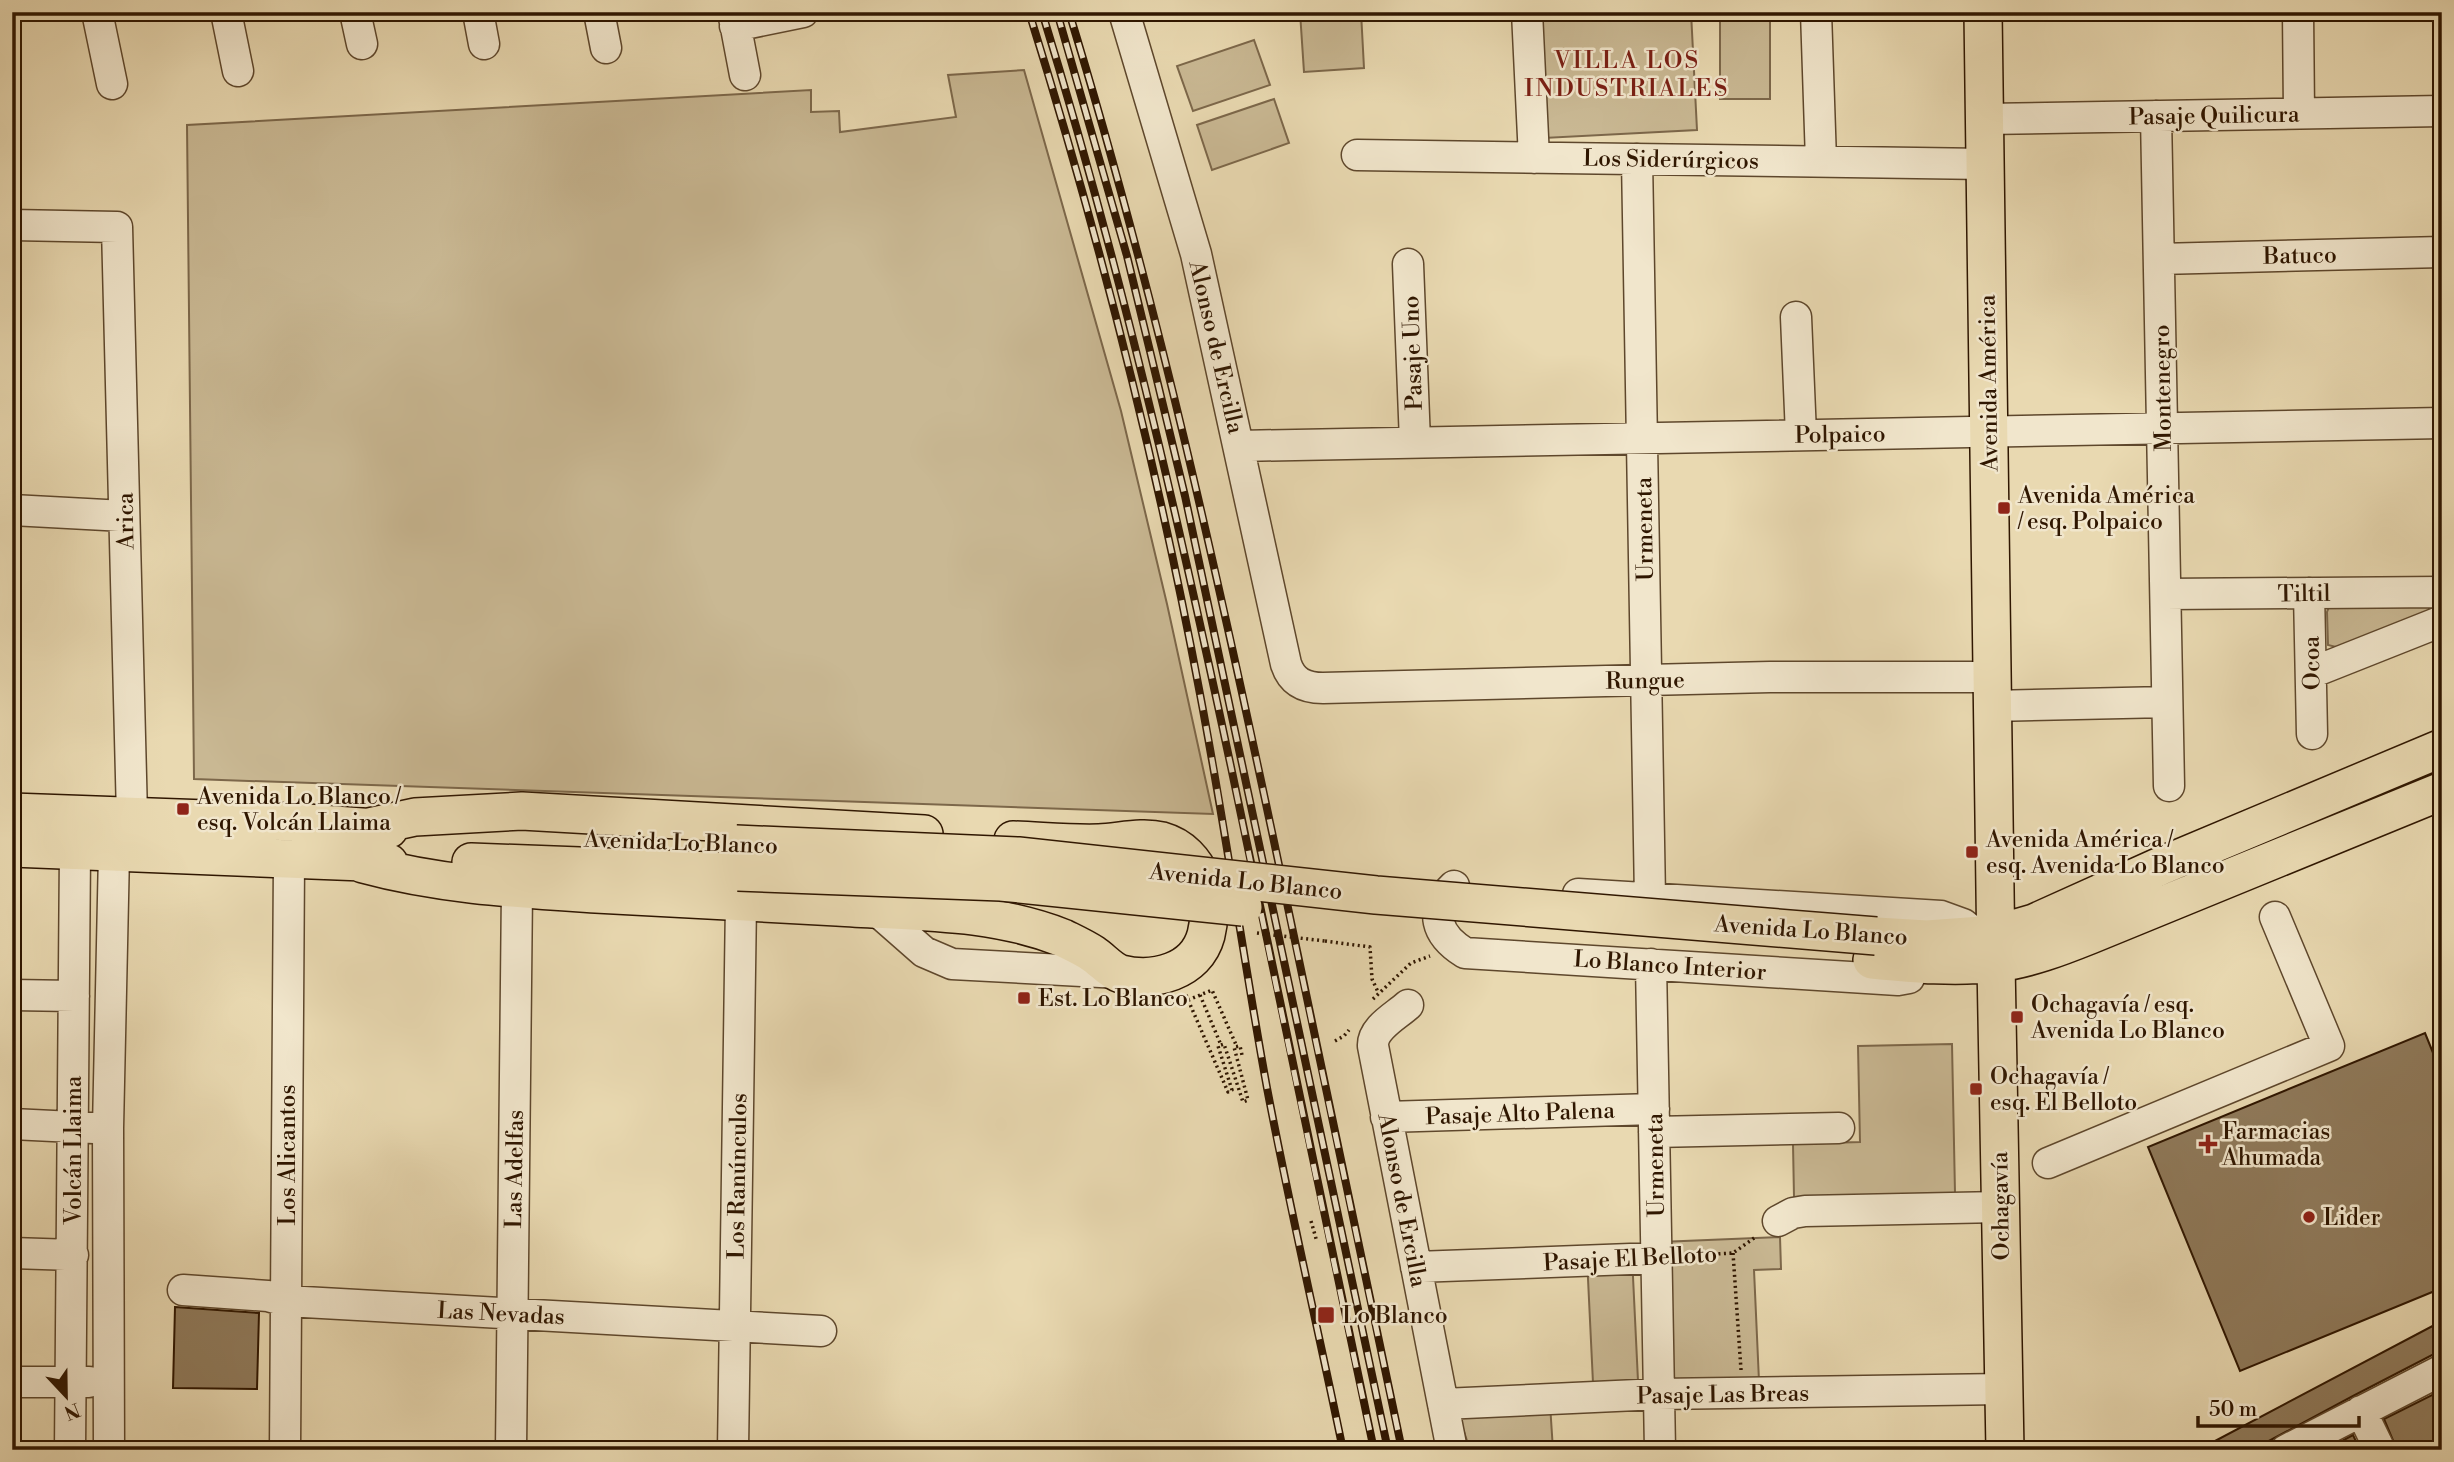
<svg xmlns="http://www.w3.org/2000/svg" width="2454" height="1462" viewBox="0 0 2454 1462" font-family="'Libre Bodoni',serif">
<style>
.green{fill:#c9b893;stroke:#7c674a;stroke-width:2}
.building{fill:#907b5c;stroke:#2f1600;stroke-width:2}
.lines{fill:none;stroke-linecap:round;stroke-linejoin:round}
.minor-casing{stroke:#5e472c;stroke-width:33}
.major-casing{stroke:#2f1600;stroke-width:40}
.path{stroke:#2f1600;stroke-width:3.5;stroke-dasharray:2 3.5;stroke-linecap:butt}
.minor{stroke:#f1e6cc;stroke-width:30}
.major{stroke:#e9d9b1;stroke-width:37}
.rail-casing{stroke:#2f1600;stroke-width:8}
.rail{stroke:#f1e6cc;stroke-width:5;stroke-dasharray:16;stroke-linecap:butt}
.major-bridge-casing{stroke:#2f1600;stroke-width:40;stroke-linecap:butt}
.path-bridge{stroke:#2f1600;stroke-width:3.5;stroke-dasharray:2 3.5;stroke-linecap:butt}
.major-bridge{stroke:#e9d9b1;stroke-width:37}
.poi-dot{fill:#8f2418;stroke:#f1e6cc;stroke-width:2.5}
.labels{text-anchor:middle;stroke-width:5;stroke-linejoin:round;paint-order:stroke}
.street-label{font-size:23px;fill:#2f1600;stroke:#f1e6cc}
.poi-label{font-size:23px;fill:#2f1600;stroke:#f1e6cc;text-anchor:start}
.neighbourhood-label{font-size:24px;letter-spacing:2px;fill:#7a1f14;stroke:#f1e6cc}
</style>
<rect width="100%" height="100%" fill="#e9d9b1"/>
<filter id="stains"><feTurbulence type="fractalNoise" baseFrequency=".00286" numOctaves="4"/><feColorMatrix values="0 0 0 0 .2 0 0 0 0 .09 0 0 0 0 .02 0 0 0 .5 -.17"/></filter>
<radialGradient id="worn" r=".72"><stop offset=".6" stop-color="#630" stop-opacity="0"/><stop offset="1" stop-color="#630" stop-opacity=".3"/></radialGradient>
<path class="green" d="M1300 12H1361L1364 68 1304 72Z
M1583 12H1691L1697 130 1544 138 1538 15Z
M1720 12H1770V99H1720Z
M1254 40 1270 85 1193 111 1177 66Z
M1024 70 1121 411 1167 604 1213 814 194 779 187 125 811 90V112L839 111 840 132 956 117 948 75Z
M1274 99 1289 143 1212 170 1197 125Z
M2442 600V609L2340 648 2328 645 2327 612 2329 607Z
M1952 1044 1955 1193 1794 1197 1793 1144 1860 1142 1858 1046Z
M1780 1237 1781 1269 1754 1270 1759 1381 1666 1385 1660 1242Z
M1632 1256 1638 1381 1593 1383 1587 1258Z
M1550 1404 1553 1450H1470L1457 1410Z"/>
<path class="building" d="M2425 1033 2442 1075V1288L2240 1371 2148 1147Z
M175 1307 259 1313 257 1389 173 1388Z
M2442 1321V1353L2434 1354 2353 1396 2252 1450H2198Z
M2442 1390V1442L2428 1450H2397L2384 1419Z
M2353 1435 2360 1450H2325Z"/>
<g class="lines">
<g class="minor-casing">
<path id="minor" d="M97 12 112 84
M226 12 238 71
M355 12 362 44
M478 12 484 44
M599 12 606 48
M733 12 745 75
M1124 12 1196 254 1286 664C1292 682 1305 688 1323 688L1770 677H1991
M1527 12 1534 158
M1816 12 1821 161
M2298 12 2299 113
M735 26 803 12
M2156 116 2169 786
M1985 119 2442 111
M1357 155 1986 164
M1637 159 1650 898
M12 225 117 227 132 816
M2159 259 2442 252
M1408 264 1415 442
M1796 317 1801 435
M1239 446 2442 423
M12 510 124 516
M2309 593 2312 734
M2166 594 2442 592
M2311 673 2442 621
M1992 706 2167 702
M1454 886C1428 911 1436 935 1465 953L1898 980 1909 978
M1578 894 1941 916 1963 924 1978 936
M875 909 924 952 952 964 1119 973
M1651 964 1660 1450
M12 995 74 996
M1408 1005C1396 1016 1372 1028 1373 1046L1452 1450
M1386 1117 1654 1109
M12 1124 94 1128
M1654 1132 1839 1128
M2048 1163 2329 1046 2275 917
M1778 1221 1793 1213 1805 1211 2000 1207
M12 1253 73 1255
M1416 1267 1657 1258
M183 1290 268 1296 286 1301 821 1331
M12 1382H89
M1443 1404 1659 1394 2004 1389
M2361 1411 2380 1450
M70 1450 75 851
M109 1450 108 1128 114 853
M285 1450 289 861
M511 1450 517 889
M733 1450 741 902
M2286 1450 2442 1370"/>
</g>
<g class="major-casing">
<path id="major" d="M1983 12 1996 963 2005 1450
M12 812 293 822 389 829
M364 828 415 817 522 811 924 834
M12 848 389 863
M471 862 738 872
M363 864C440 885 517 889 596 894 676 898 756 903 837 907 882 910 929 911 974 916 1004 920 1035 927 1063 938 1073 943 1084 948 1093 954 1102 960 1111 971 1121 974 1154 982 1196 972 1206 935 1215 900 1201 852 1162 841 1142 836 1120 842 1099 843 1071 844 1042 841 1013 840
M1876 936 1927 939 1996 934 2034 923 2156 868 2442 748
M1872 960C1913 964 1956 968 1997 963 2029 959 2060 947 2090 935L2442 791"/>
</g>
<path class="path" d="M1325 941 1370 947 1372 979 1378 992
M1186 995 1228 1092 1232 1090 1218 1046 1224 1044 1243 1102 1248 1100 1234 1047 1240 1046 1242 1055
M1200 995 1221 1045
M1373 999 1411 963 1430 956
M1188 1000 1212 990 1237 1047
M1335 1041 1344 1036 1349 1030
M1311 1221 1317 1242
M1733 1253 1741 1370
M1680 1256 1733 1253 1757 1236"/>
<use href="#minor" class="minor"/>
<use href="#major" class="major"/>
<g class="rail-casing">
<path id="rail" d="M1029 12C1099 236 1157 464 1200 694 1225 825 1243 957 1267 1088 1290 1209 1318 1329 1343 1450
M1042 12C1119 261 1177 513 1231 767 1278 995 1325 1223 1374 1450
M1057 12 1127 256 1185 496 1388 1450
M1069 12C1157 299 1221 590 1283 884 1322 1072 1362 1261 1402 1450"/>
</g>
<use href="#rail" class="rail"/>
<g class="major-bridge-casing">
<path id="major-bridge" d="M736 844 1018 856 1376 895 1876 936
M738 872 1001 882 1243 907"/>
</g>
<path class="path-bridge" d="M1257 933 1325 941"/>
<use href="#major-bridge" class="major-bridge"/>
</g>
<g class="poi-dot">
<rect x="1997" y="501" width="14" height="14" rx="3.5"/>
<rect x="176" y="802" width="14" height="14" rx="3.5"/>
<rect x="1965" y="845" width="14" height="14" rx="3.5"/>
<rect x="1017" y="991" width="14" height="14" rx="3.5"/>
<rect x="2010" y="1010" width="14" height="14" rx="3.5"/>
<rect x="1969" y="1082" width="14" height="14" rx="3.5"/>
<path d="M2204.5 1133.5h7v7h7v7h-7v7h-7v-7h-7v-7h7z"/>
<circle cx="2309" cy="1217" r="7"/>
<rect x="1317" y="1306" width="18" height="18" rx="3.5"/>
</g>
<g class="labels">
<g class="street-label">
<text transform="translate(2214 115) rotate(-1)" y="8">Pasaje Quilicura</text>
<text transform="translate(1671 159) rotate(1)" y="8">Los Siderúrgicos</text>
<text transform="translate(2300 255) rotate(-1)" y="8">Batuco</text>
<text transform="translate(1217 347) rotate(77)" y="8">Alonso de Ercilla</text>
<text transform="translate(1412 353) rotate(-92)" y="8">Pasaje Uno</text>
<text transform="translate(1988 383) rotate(-91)" y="8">Avenida América</text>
<text transform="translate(2162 388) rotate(-91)" y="8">Montenegro</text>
<text transform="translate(1840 434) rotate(-1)" y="8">Polpaico</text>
<text transform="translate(125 521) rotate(-91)" y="8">Arica</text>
<text transform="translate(1644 529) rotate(-91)" y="8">Urmeneta</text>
<text transform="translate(2304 593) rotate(-1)" y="8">Tiltil</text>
<text transform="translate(2311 663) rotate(-91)" y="8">Ocoa</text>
<text transform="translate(1645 680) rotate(-1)" y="8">Rungue</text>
<text transform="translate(681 842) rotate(2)" y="8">Avenida Lo Blanco</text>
<text transform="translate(1246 881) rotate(6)" y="8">Avenida Lo Blanco</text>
<text transform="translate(1811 930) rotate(4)" y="8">Avenida Lo Blanco</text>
<text transform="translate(1670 965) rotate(4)" y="8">Lo Blanco Interior</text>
<text transform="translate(1520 1113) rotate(-2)" y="8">Pasaje Alto Palena</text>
<text transform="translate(73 1150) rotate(-90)" y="8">Volcán Llaima</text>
<text transform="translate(287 1155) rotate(-90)" y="8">Los Alicantos</text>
<text transform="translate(1655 1165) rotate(-91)" y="8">Urmeneta</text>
<text transform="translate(514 1169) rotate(-89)" y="8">Las Adelfas</text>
<text transform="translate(737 1176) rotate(-89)" y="8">Los Ranúnculos</text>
<text transform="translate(1403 1200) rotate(79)" y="8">Alonso de Ercilla</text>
<text transform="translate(2000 1206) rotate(-91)" y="8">Ochagavía</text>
<text transform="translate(1630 1258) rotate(-3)" y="8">Pasaje El Belloto</text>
<text transform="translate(501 1313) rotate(3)" y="8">Las Nevadas</text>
<text transform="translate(1723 1394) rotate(-1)" y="8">Pasaje Las Breas</text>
</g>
<g class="poi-label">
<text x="2018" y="503">Avenida América<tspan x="2018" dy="26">/ esq. Polpaico</tspan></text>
<text x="197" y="804">Avenida Lo Blanco /<tspan x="197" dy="26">esq. Volcán Llaima</tspan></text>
<text x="1986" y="847">Avenida América /<tspan x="1986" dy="26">esq. Avenida Lo Blanco</tspan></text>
<text x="1038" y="1006">Est. Lo Blanco</text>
<text x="2031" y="1012">Ochagavía / esq.<tspan x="2031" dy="26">Avenida Lo Blanco</tspan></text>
<text x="1990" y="1084">Ochagavía /<tspan x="1990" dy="26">esq. El Belloto</tspan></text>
<text x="2222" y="1139">Farmacias<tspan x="2222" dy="26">Ahumada</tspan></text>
<text x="2323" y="1225">Lider</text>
<text x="1342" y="1323">Lo Blanco</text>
</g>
<g class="neighbourhood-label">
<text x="1627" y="68">VILLA LOS<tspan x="1627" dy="28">INDUSTRIALES</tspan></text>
</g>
</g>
<rect width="2454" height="1462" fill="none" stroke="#e9d9b1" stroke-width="42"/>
<rect x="14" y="14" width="2426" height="1434" fill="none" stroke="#2f1600" stroke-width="3.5"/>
<rect x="21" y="21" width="2412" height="1420" fill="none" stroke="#2f1600" stroke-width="2"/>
<g transform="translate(66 1396) rotate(158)" stroke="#f1e6cc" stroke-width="5" paint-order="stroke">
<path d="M0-5L12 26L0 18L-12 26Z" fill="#2f1600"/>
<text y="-10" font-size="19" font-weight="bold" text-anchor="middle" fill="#2f1600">N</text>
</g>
<path d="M2198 1416v10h161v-10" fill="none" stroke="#2f1600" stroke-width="3.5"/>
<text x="2209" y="1416" font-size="21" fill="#2f1600" stroke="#f1e6cc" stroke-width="5" paint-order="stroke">50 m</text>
<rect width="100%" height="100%" filter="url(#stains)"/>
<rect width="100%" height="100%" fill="url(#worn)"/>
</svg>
